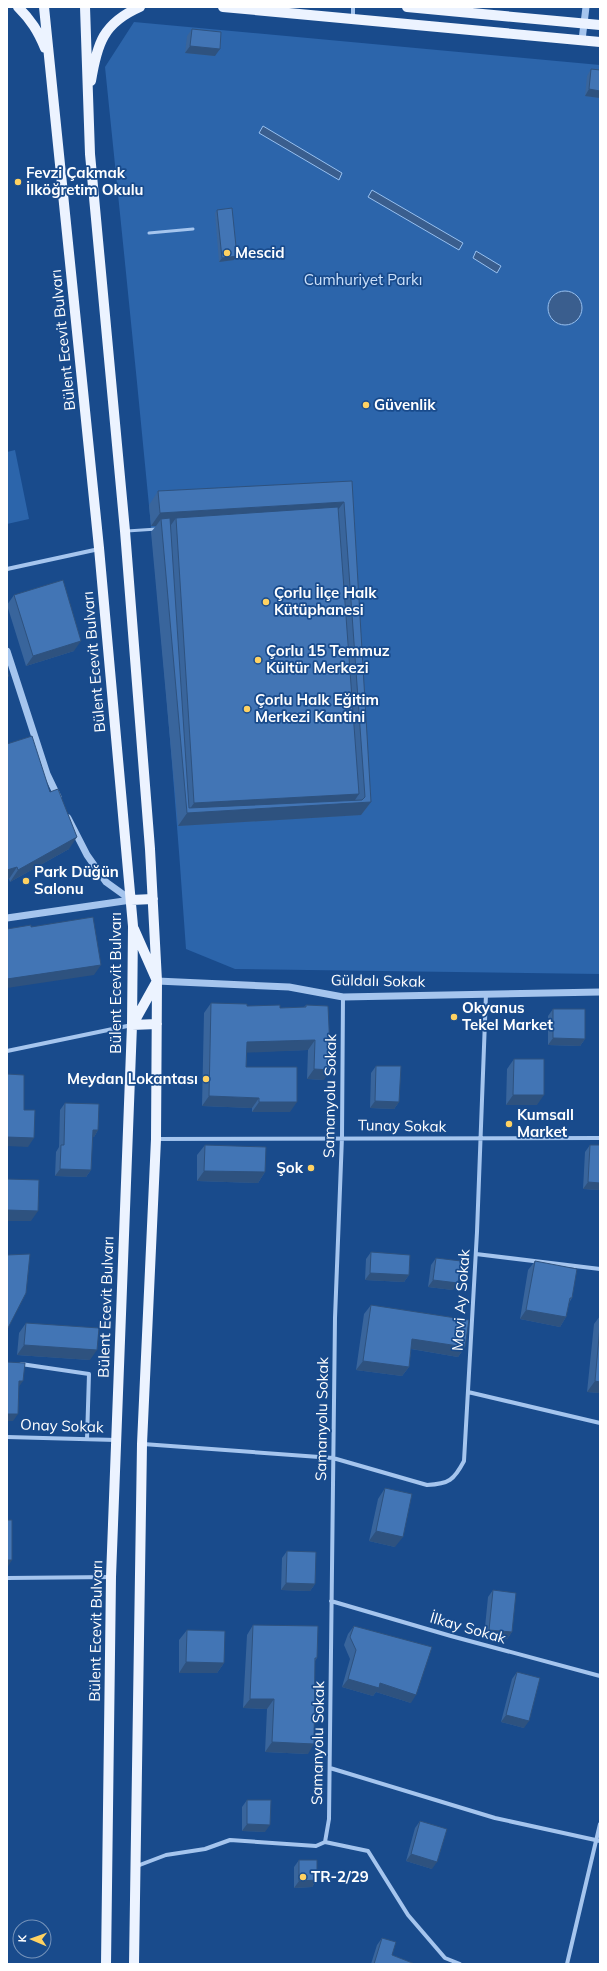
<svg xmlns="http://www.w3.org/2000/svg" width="607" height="1971" viewBox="0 0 607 1971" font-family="Mulish,sans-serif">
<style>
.green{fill:#2c65ab}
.water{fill:#3a5e8e;stroke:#97c0f0}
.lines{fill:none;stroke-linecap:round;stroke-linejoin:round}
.service{stroke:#a5c5ee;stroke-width:3}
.minor{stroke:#a5c5ee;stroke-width:4}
.tertiary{stroke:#a5c5ee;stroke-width:7}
.primary{stroke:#ecf3ff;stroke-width:10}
.wall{fill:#39659c}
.shaded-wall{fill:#2e527f}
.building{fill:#4275b5;stroke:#2e527f}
.poi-dot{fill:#ffd262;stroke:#194b8c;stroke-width:1.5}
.labels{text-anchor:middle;stroke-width:3.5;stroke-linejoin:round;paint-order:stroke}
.poi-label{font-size:15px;font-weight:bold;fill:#fff;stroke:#194b8c;text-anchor:start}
.park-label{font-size:15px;fill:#cbe0fa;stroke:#194b8c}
.street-label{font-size:15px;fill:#fff;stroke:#194b8c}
</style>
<rect width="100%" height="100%" fill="#194b8c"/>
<path class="green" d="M134 22 600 65V974L235 969 186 949C166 655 135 361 105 67Z
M15 450 29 519 7 524V452Z"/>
<path class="water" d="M263 126 342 173 339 180 259 133Z
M372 190 463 243 459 250 368 197Z
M476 251 501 266 497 273 473 258Z
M548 308a17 17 0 1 1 34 0a17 17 0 1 1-34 0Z"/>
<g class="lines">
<path class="service" d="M149 233 193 229
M127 531 157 529"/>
<path class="minor" d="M353 7V18
M7 569 99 549
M7 1051 132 1025
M156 1139 600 1138
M476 1254 600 1269
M21 1364 89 1374 87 1439
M468 1392 600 1423
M7 1437 116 1440
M143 1444 333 1458 427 1485C449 1484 454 1480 464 1461L477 1232 486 994
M7 1578 111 1577
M331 1601 451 1636 600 1676
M330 1768 495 1818 600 1841
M325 1842 329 1819 335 1318 342 1137 343 997
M325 1842 368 1851 408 1915 445 1958 460 1964
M137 1866 166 1855 205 1849 230 1840 316 1846 325 1842
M567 1964 600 1824"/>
<path class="tertiary" d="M582 40 586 7
M7 651 47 774 58 797
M68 818 87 855 106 882 131 900
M7 918 131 900
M157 981 289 987 343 997 600 992"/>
<path class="primary" d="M18 7C31 20 38 31 45 48
M44 7 99 548 133 926 132 1025 111 1577 106 1964
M85 7 90 154 125 531 150 849 157 981 156 1139 142 1444 134 1964
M223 7 600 42
M407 7 600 25
M91 81C97 44 103 23 140 7
M131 900 153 899
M133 1024 157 981 134 929
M132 1025 157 1024"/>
</g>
<path class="wall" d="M192 29 215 56 185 53 187 36Z
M591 69 600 70V98L585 96 587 76Z
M217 210 234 260 219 262 215 213Z
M352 481 371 802 361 815 178 826 151 532 156 526H151L149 505 158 491Z
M14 595 74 651 26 666 7 605Z
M7 744 69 849 10 882 9 879H7Z
M211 1003 247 1006 280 1008 304 1007 306 1005 328 1006 324 1080 307 1079 308 1050 247 1052 246 1067 290 1112H252V1108L202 1106 204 1013Z
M553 1009 585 1039 580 1046 548 1045V1016Z
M514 1059 537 1105H506L507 1069Z
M376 1066 399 1102 394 1109 370 1108 371 1073Z
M65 1103 98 1130 94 1137H92L91 1170 86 1177 55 1176 56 1152 59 1147 60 1110Z
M205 1145 265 1172 258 1183 197 1181V1155Z
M590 1145H600V1190L583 1189 585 1152Z
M371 1252 409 1275 404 1282 365 1280 366 1259Z
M436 1258 453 1290 428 1287 431 1265Z
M535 1261 572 1298 569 1303 566 1317 560 1327 520 1319 528 1270Z
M371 1305 465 1347 458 1357 411 1349 409 1367 402 1376 356 1370 364 1314Z
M600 1316V1393L587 1392 594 1324Z
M26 1323 90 1360 17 1355 19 1333Z
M385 1488 395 1547 369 1541 378 1499Z
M287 1551 315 1584 310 1591 281 1590 282 1558Z
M493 1590 512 1632 507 1639 484 1637 488 1597Z
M253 1625 317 1658 315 1661 308 1754 265 1752 267 1709 243 1708 247 1635Z
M354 1626 411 1703 376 1692 373 1696 342 1687 350 1659 344 1645 348 1634Z
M187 1630 224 1663 217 1673H179V1640Z
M517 1672 524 1728 501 1722 512 1679Z
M247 1800 265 1832 242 1831V1807Z
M420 1821 432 1869 406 1861 415 1828Z
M299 1860 317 1880 312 1887 294 1888V1867Z
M382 1938 392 1955 415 1964H371L377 1945Z"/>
<path class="shaded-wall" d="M190 46 220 49 215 56 185 53Z
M589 89 600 91V98L585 96Z
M237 256 234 260 219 262 222 258Z
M344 502 334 515 176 518 171 525 161 526V519L156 526H151L160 513Z
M81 641 74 651 26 666 33 656Z
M359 794 353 803 371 802 361 815 178 826 194 803Z
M77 837 69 849 10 882 18 870Z
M17 867 9 879H7V870Z
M101 965 94 975 7 988V979Z
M553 1038 585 1039 580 1046 548 1045Z
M315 1040 308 1050 240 1053 247 1042Z
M314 1069 331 1070 324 1080 307 1079Z
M513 1095H544L537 1105H506Z
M209 1096 259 1098 252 1108 202 1106Z
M375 1101 399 1102 394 1109 370 1108Z
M259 1102H297L290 1112H252Z
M93 1130H98L94 1137H88Z
M7 1137 34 1138 28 1147 7 1146Z
M60 1169 91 1170 86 1177 55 1176Z
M204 1171 265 1172 258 1183 197 1181Z
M588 1182 600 1183V1190L583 1189Z
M7 1210 38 1211 31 1221H7Z
M370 1273 409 1275 404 1282 365 1280Z
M433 1280 458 1283 453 1290 428 1287Z
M526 1310 566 1317 560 1327 520 1319Z
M412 1339 465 1347 458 1357 406 1348Z
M24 1345 97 1350 90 1360 17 1355Z
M363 1361 409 1367 402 1376 356 1370Z
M19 1381H23L18 1388Z
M595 1381 600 1382V1393L587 1392Z
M7 1414H18L13 1421H7Z
M376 1531 403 1537 395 1547 369 1541Z
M7 1560H12L7 1568Z
M286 1583 315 1584 310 1591 281 1590Z
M489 1630 512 1632 507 1639 484 1637Z
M186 1662 224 1663 217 1673H179Z
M348 1679 380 1683 416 1695 411 1703 376 1692 373 1696 342 1687Z
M250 1699H274L267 1709 243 1708Z
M506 1715 529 1721 524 1728 501 1722Z
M272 1742 314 1744 308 1754 265 1752Z
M247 1824 270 1825 265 1832 242 1831Z
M411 1854 437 1862 432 1869 406 1861Z
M317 1880 312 1887 294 1888 299 1881Z"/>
<path class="building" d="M192 29 221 32 220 49 190 46Z
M591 69 600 70V91L589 89Z
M232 208 237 256 222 258 217 210Z
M352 481 371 802 187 813 161 519 170 518 189 808 362 800 365 797 344 502 160 513 158 491Z
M338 507 359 794 194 803 176 518Z
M63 580 81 641 33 656 14 595Z
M7 671 9 676 7 677Z
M32 736 50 792 58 789 77 837 18 870 17 867 7 870V744Z
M93 917 101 965 7 979V929L31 925V927Z
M211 1003 247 1004V1006L280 1005V1008L306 1007V1005L328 1006 331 1070 314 1069 315 1040 247 1042 246 1067H297V1102H259V1098L209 1096Z
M553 1009H585V1039L553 1038Z
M514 1059H544V1095H513Z
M376 1066H401L399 1102 375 1101Z
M7 1074 24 1075V1110H35L34 1138 7 1137Z
M65 1103 99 1104 98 1130H93L91 1170 60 1169 61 1145H64Z
M205 1145 266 1147 265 1172 204 1171Z
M590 1145H600V1183L588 1182Z
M7 1179 39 1180 38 1211 7 1210Z
M371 1252 410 1255 409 1275 370 1273Z
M30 1254 26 1293 8 1328H7V1255Z
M436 1258 461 1261 458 1283 433 1280Z
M535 1261 577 1269 572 1298H570L566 1317 526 1310Z
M371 1305 469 1320 465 1347 412 1339 409 1367 363 1361Z
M26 1323 99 1328 97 1350 24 1345Z
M600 1326V1382L595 1381Z
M7 1362 25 1363 23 1381H19L18 1414H7Z
M385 1488 412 1494 403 1537 376 1531Z
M7 1520H12V1560H7Z
M287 1551 316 1552 315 1584 286 1583Z
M493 1590 516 1593 512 1632 489 1630Z
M253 1625 318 1626 317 1658H315L314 1744 272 1742 274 1699H250Z
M354 1626 432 1647 416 1695 380 1683 379 1688 348 1679 356 1650 350 1637Z
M187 1630 225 1631 224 1663 186 1662Z
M517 1672 540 1678 529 1721 506 1715Z
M247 1800H271L270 1825 247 1824Z
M420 1821 447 1829 437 1862 411 1854Z
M299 1860H317V1880L299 1881Z
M382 1938 396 1942 392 1955 415 1964H374Z"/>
<g class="poi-dot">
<circle cx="18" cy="182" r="4"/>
<circle cx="227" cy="253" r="4"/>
<circle cx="366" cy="405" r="4"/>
<circle cx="266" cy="602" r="4"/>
<circle cx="258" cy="660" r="4"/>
<circle cx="247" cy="709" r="4"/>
<circle cx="26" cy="881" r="4"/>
<circle cx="454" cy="1017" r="4"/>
<circle cx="206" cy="1079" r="4"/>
<circle cx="509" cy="1124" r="4"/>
<circle cx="311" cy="1168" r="4"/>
<circle cx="303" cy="1877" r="4"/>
</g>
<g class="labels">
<g class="poi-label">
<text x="26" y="178">Fevzi Çakmak<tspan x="26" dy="17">İlköğretim Okulu</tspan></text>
<text x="235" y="258">Mescid</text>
<text x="374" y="410">Güvenlik</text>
<text x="274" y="598">Çorlu İlçe Halk<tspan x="274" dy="17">Kütüphanesi</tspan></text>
<text x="266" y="656">Çorlu 15 Temmuz<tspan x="266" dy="17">Kültür Merkezi</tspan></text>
<text x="255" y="705">Çorlu Halk Eğitim<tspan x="255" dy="17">Merkezi Kantini</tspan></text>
<text x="34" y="877">Park Düğün<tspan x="34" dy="17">Salonu</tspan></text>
<text x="462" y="1013">Okyanus<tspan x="462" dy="17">Tekel Market</tspan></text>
<text x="198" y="1084" text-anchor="end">Meydan Lokantası</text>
<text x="517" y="1120">Kumsall<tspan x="517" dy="17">Market</tspan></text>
<text x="303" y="1173" text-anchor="end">Şok</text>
<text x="311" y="1882">TR-2/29</text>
</g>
<g class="park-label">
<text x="363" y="285">Cumhuriyet Parkı</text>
</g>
<g class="street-label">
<text transform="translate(63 340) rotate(-96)" y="5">Bülent Ecevit Bulvarı</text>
<text transform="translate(94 662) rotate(-95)" y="5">Bülent Ecevit Bulvarı</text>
<text transform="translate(378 981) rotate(1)" y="5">Güldalı Sokak</text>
<text transform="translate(116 983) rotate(-90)" y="5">Bülent Ecevit Bulvarı</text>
<text transform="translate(330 1096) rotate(-89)" y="5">Samanyolu Sokak</text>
<text transform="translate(402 1126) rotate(1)" y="5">Tunay Sokak</text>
<text transform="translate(461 1300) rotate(-86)" y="5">Mavi Ay Sokak</text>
<text transform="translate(106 1307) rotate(-88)" y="5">Bülent Ecevit Bulvarı</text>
<text transform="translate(322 1419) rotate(-89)" y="5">Samanyolu Sokak</text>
<text transform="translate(62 1426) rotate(2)" y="5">Onay Sokak</text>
<text transform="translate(468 1628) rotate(16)" y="5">İlkay Sokak</text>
<text transform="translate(96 1631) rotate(-89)" y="5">Bülent Ecevit Bulvarı</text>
<text transform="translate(318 1743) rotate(-89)" y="5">Samanyolu Sokak</text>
</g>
</g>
<rect width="607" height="1971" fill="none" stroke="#ffffff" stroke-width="16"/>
<g transform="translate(32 1939) rotate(272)"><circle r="19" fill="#194b8c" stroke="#7593ba"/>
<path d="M0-3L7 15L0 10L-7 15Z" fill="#ffd262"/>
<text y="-6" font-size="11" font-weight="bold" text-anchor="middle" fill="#ffffff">K</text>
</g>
</svg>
